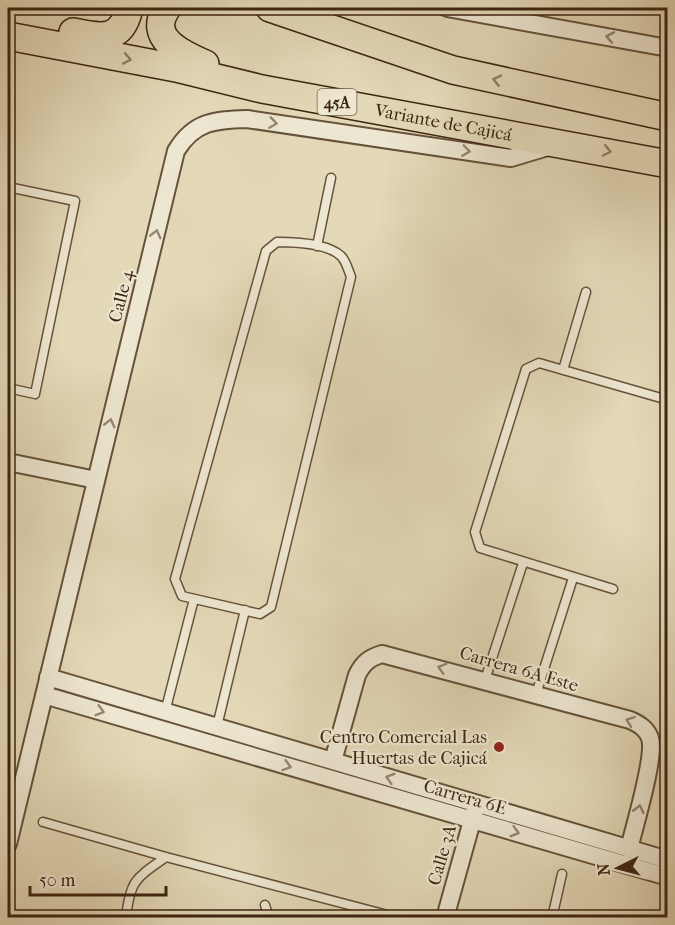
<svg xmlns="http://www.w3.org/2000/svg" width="675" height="925" viewBox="0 0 675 925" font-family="'IM FELL French Canon',serif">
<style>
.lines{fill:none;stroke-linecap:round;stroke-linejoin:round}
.service-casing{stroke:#66523a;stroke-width:11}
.minor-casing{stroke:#66523a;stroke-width:20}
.trunk-casing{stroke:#3c2511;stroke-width:30}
.service{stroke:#ede6d0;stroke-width:8}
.minor{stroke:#ede6d0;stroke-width:16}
.trunk{stroke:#e3d8b7;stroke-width:27}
.oneway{stroke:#948670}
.oneway2{stroke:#907e64}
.poi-dot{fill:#8f2418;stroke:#ede6d0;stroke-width:2}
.labels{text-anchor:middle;stroke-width:4.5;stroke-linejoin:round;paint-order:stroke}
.shield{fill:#ede6d0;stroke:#715f4a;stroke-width:1.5}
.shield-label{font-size:16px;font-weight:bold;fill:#3c2511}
.street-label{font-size:18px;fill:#3c2511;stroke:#ede6d0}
.poi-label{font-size:18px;fill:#3c2511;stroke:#ede6d0;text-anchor:end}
</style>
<rect width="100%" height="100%" fill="#e3d8b7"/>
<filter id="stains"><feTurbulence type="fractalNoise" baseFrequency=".00333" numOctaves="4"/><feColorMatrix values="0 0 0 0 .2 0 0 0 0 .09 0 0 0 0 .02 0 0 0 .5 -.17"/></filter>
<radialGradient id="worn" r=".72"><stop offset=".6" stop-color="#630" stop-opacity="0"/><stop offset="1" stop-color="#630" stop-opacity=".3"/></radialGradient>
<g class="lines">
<g class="service-casing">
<path id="service" d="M663 8 668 9
M277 242C294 242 327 243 341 256 346 261 348 269 351 277L271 607 260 614 182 596 175 579 266 251Z
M317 246 331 178
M563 370 586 292
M8 388 35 394 75 201 8 187
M613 589 480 548 475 532 526 369 539 363 661 398
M485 680 523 563
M536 694 573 578
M165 712 194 599
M214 726 219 718 245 610
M43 822 166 857 399 918
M265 905 269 918
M126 918C130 880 136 878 166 857
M552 918 562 874"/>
</g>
<g class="minor-casing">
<path id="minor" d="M447 8 668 48
M8 462 96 480
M48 677 668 860
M44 695 668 877
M333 761 357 675C363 663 369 658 382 654L630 720C639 724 646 728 650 738 656 756 634 827 629 849
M8 844 176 151C194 121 215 120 247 119L511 158 551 146
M445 918 475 810"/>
</g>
<g class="trunk-casing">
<g id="trunk">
<path d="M167 8C146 38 182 54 205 64"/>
<path d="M270 8 453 70 668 117"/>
<path d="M73 32C101 38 122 42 129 8"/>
<path id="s1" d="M8 36 176 68 262 89 668 164"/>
</g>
</g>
<use href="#service" class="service"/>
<use href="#minor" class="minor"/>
<use href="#trunk" class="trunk"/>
</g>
<defs><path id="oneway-chevron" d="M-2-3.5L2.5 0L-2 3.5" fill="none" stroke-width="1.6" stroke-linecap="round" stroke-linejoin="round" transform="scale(1.5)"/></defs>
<g class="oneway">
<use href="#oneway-chevron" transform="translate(610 37) rotate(-170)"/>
<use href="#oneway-chevron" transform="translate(273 123) rotate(8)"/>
<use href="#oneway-chevron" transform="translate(466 151) rotate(8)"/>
<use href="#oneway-chevron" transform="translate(156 234) rotate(-76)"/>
<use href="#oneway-chevron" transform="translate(110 423) rotate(-76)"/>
<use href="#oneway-chevron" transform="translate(442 668) rotate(-164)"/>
<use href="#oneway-chevron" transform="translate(100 711) rotate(16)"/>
<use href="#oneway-chevron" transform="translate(630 721) rotate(-160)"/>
<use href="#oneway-chevron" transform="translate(287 766) rotate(16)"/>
<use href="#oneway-chevron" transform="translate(390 778) rotate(-164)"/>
<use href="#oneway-chevron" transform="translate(639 809) rotate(-77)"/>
<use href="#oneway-chevron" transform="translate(515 832) rotate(16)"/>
</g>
<g class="oneway2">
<use href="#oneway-chevron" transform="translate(127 59) rotate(11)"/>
<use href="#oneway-chevron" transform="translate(497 80) rotate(-167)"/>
<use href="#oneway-chevron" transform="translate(607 151) rotate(12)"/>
</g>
<circle class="poi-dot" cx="499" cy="747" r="6"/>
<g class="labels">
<rect class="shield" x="317.5" y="89" width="39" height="26" rx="4.5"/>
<g class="shield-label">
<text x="337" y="108">45A</text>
</g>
<g class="street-label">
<text dy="6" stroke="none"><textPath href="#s1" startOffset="444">Variante de Cajicá</textPath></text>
<text transform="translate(121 296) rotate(-76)" y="6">Calle 4</text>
<text transform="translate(519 669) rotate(16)" y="6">Carrera 6A Este</text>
<text transform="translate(465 797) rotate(16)" y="6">Carrera 6E</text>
<text transform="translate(442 855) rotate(-74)" y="6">Calle 3A</text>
</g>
<g class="poi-label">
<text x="487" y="743">Centro Comercial Las<tspan x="487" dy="21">Huertas de Cajicá</tspan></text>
</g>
</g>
<rect width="675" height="925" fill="none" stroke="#e3d8b7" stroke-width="30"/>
<rect x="9" y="9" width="657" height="907" fill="none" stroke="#3c2511" stroke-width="3"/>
<rect x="15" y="15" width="645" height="895" fill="none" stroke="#3c2511" stroke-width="1.5"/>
<g transform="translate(618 868) rotate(264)" stroke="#ede6d0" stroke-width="4.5" paint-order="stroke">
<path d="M0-4.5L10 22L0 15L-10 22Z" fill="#3c2511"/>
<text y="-9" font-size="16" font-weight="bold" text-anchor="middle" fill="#3c2511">N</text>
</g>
<path d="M30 886v9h136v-9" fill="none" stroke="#3c2511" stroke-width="3"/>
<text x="39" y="886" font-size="18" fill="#3c2511" stroke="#ede6d0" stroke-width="4.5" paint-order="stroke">50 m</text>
<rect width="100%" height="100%" filter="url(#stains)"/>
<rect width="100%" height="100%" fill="url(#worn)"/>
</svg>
